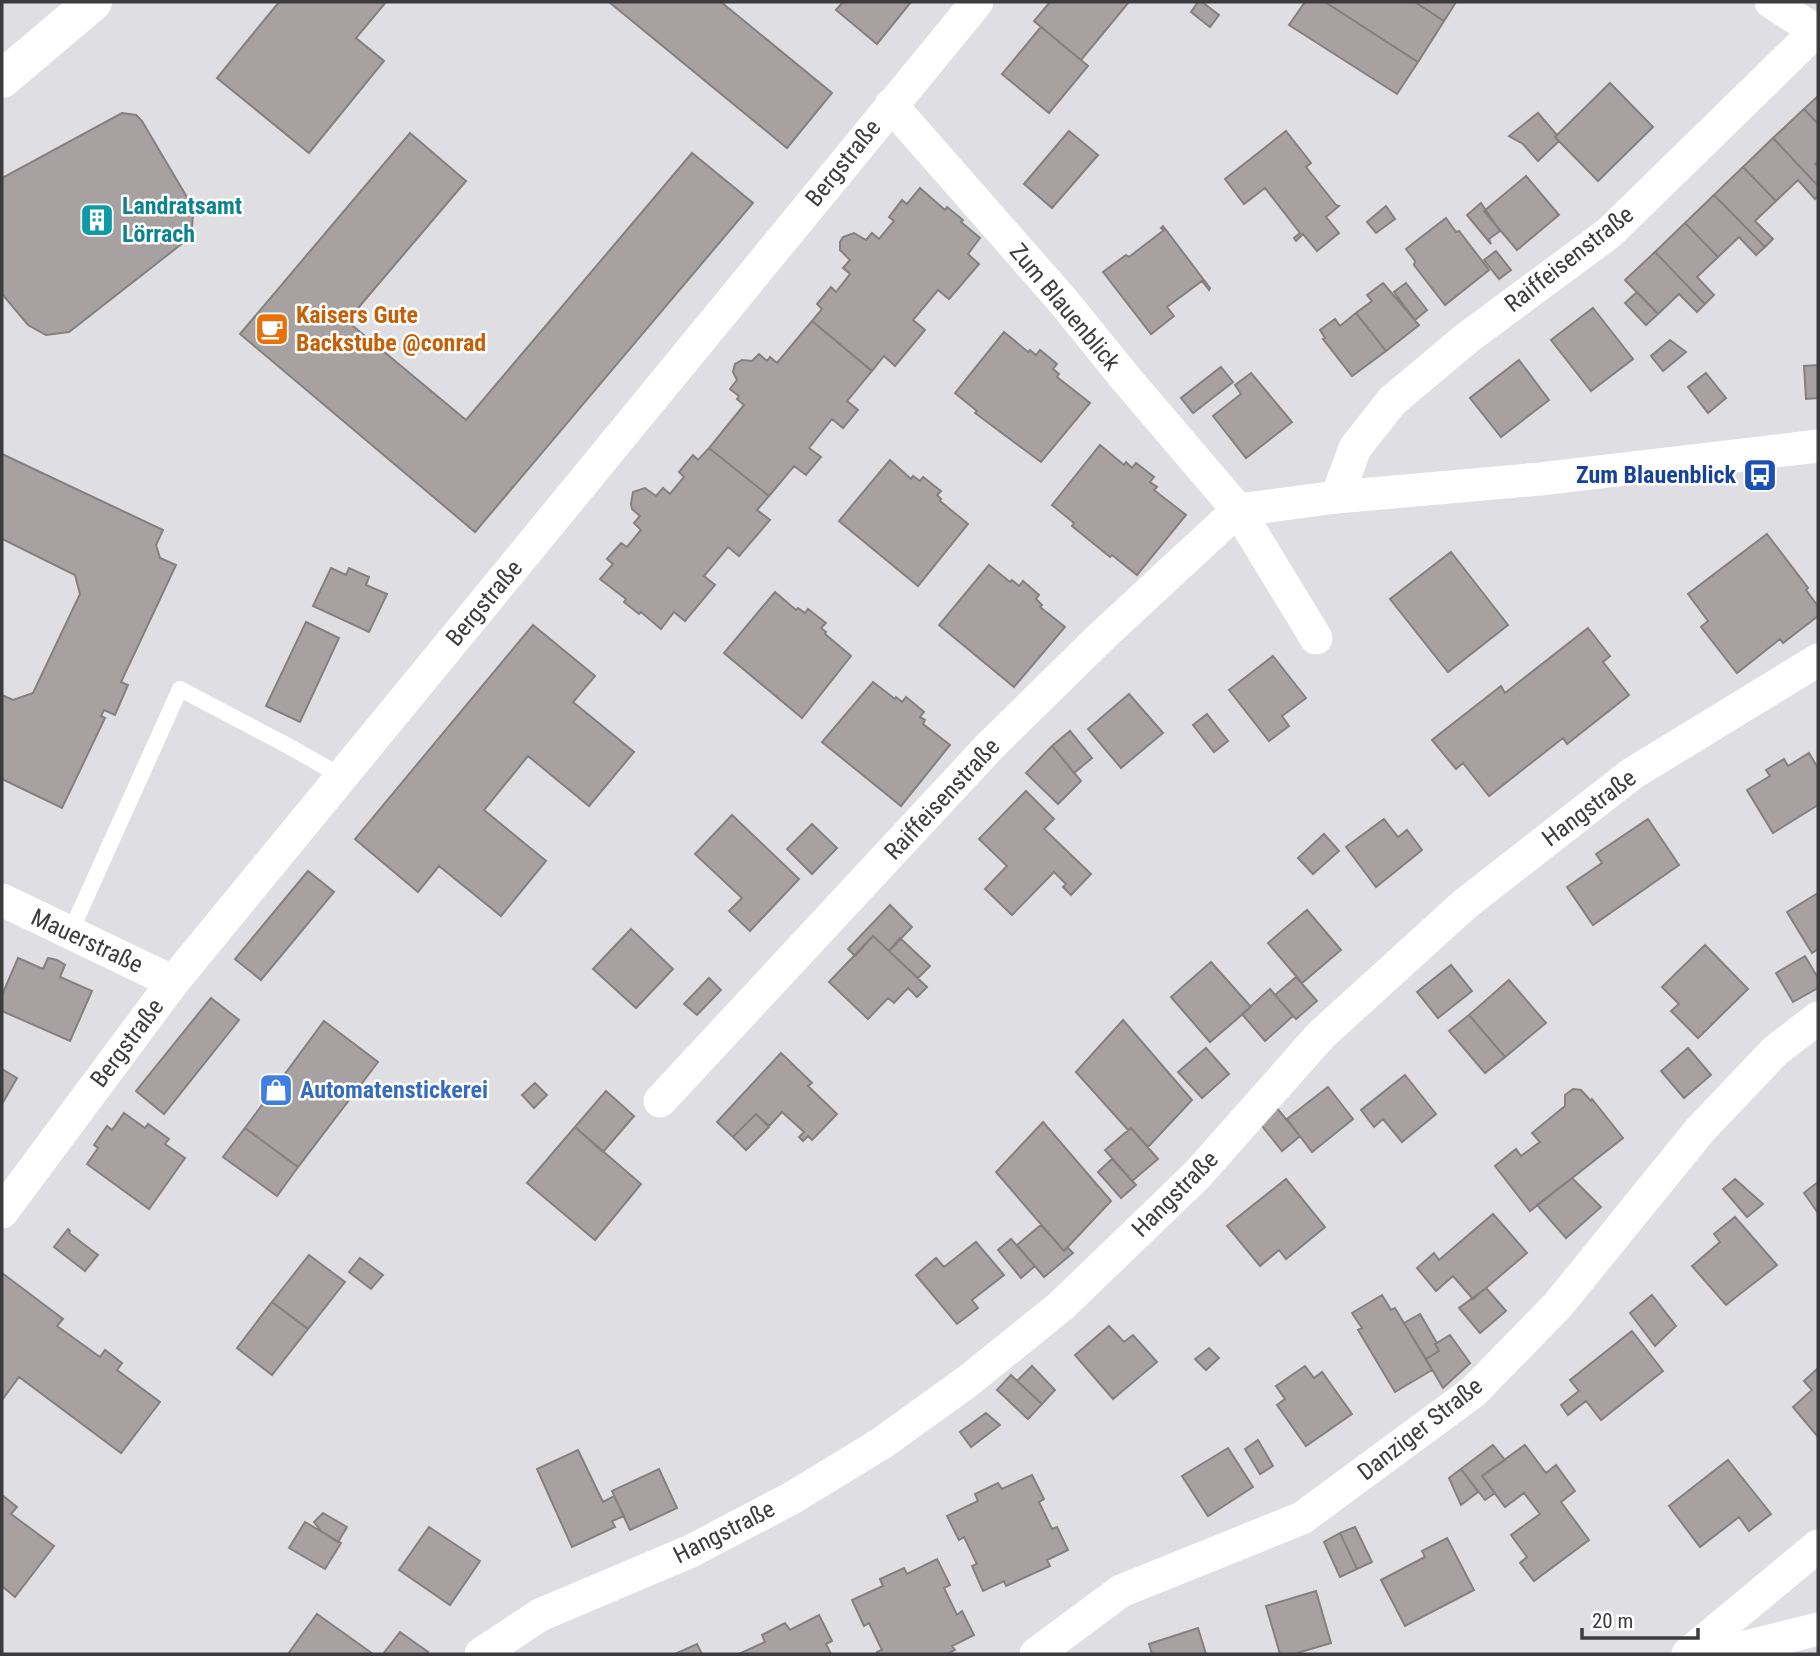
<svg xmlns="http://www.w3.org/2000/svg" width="1820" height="1656" viewBox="0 0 1820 1656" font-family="'Roboto Condensed',sans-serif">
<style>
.building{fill:#a7a2a1;stroke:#85807f;stroke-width:2}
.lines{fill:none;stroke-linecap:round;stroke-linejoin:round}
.service{stroke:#fff;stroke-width:16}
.minor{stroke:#fff;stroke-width:33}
.secondary{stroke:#fff;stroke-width:38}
.labels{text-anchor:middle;stroke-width:5;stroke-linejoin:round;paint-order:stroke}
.street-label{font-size:24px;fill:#3c3c3e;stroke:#fff}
.culture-label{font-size:24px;font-weight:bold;fill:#0d838f;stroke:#fff;text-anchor:start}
.food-label{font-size:24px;font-weight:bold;fill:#c56008;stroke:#fff;text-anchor:start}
.transit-label{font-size:24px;font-weight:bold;fill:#164399;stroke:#fff;text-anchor:end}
.shop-label{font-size:24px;font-weight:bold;fill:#366cbe;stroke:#fff;text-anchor:start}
</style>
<rect width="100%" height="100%" fill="#dedee3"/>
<path class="building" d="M279 2H386L356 38 384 61 309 153 217 78Z
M609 2H721L832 93 787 148Z
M843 2H911L877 44 836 10Z
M1050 2H1129L1081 60 1034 21Z
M1198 2H1202L1219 15 1210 27 1191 12Z
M1305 2H1325L1418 62 1397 94 1289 25Z
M1325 2H1415L1444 21 1418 62Z
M1415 2H1456L1444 21Z
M1041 27 1088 66 1049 113 1002 74Z
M1610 83 1653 127 1598 181 1555 137Z
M1818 96V124L1804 109Z
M1804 109 1818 124V162L1815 164 1818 167V186L1773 138Z
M122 113 136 115 142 121 188 199 193 213 192 228 188 239 69 332 46 335 28 325 2 294V178Z
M1538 113 1557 135 1555 137 1559 141 1538 161 1523 144 1509 136Z
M1069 131 1098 155 1052 208 1024 184Z
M1286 131 1311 163 1306 167 1336 205 1339 206 1326 217 1339 233 1317 251 1303 234 1296 241 1294 238 1300 233 1265 188 1244 204 1225 179Z
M410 133 466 181 347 321 466 420 692 153 753 203 475 532 240 334Z
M1773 138 1818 186V196L1815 199 1798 180 1776 201 1743 167Z
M1743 167 1776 201 1755 221 1773 239 1765 247 1714 195Z
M1526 176 1559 215 1517 250 1484 211Z
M920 188 945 210 947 207 963 220 961 222 980 238 968 254 979 264 949 299 938 290 913 320 925 330 895 366 884 356 872 371 812 321 822 309 817 304 831 287 836 292 850 274 843 268 850 260 840 250V242L843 237 854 233 866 240 872 233 879 239 894 221 889 217 902 200 907 204Z
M1714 195 1765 247 1756 255 1739 237 1718 257 1685 223Z
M1481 203 1500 231 1489 239 1491 244 1467 215Z
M1386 206 1395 219 1376 233 1367 222Z
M1446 218 1456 232 1459 231 1489 270 1445 305 1414 265 1415 261 1406 249Z
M1685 223 1718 257 1697 277 1714 295 1705 304 1655 252Z
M1163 226 1210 288 1209 290 1202 281 1167 307 1174 316 1151 334 1103 272 1126 255 1129 257 1164 230 1161 228Z
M1496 251 1511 270 1499 279 1484 260Z
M1655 252 1705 304 1697 312 1679 294 1658 314 1625 280Z
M1383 283 1419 325 1386 351 1356 313 1372 301 1367 295Z
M1406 283 1427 310 1415 320 1394 292Z
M1637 292 1658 314 1646 325 1625 303Z
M1593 308 1633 359 1591 391 1551 340Z
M1356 313 1386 351 1352 376 1323 339 1325 338 1320 330 1335 319 1340 326Z
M812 321 872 371 847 401 858 410 843 428 832 419 809 448 821 457 806 475 794 466 769 496 709 448 744 405 737 399 739 396 730 389 737 380 733 372 735 364 742 360 752 361 759 354 767 361 770 357 777 363Z
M1004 332 1028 352 1030 350 1036 355 1040 350 1057 364 1053 369 1059 374 1057 377 1090 403 1041 462 975 413 977 411 955 393Z
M1670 340 1686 352 1663 371 1651 356Z
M1519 360 1549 400 1501 437 1470 398Z
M1818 365V398L1806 399 1804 366Z
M1221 367 1233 382 1193 413 1181 398Z
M1251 373 1292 422 1246 458 1213 416 1241 394 1235 385Z
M1706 373 1726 398 1708 413 1688 387Z
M1100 445 1124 465 1126 462 1132 468 1136 463 1154 477 1150 482 1157 487 1154 490 1186 515 1137 575 1112 555 1110 557 1072 526 1074 523 1052 505Z
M709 448 769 496 757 510 770 520 739 556 728 547 704 576 715 585 685 621 674 612 661 629 641 612 639 614 624 602 626 599 600 579 613 564 607 559 621 543 627 547 641 530 634 523 640 516 632 509 631 504 633 492 645 488 656 496 663 488 670 494 684 477 679 472 693 455 698 460Z
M2 454 163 530 156 545 160 558 176 565 121 682 128 685 115 715 104 710 101 716 105 718 62 808 2 779V695L13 700 33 693 80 594 75 575 2 539Z
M890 460 911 479 913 476 920 481 923 477 941 491 937 495 941 499 940 501 968 524 918 586 839 521Z
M1767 534 1808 588 1806 590 1818 606V616L1783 643 1780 639 1737 673 1701 627 1708 621 1688 594Z
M1451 552 1508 625 1448 672 1390 599Z
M989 565 1010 582 1012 580 1019 586 1023 581 1039 595 1036 599 1042 605 1040 607 1065 627 1014 687 939 625Z
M331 568 346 575 349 568 369 577 366 585 387 594 369 632 313 606Z
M775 592 796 610 798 608 805 613 808 609 826 623 821 628 826 632 825 634 851 656 802 718 724 653Z
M306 622 339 638 300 722 266 706Z
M533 625 595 676 573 702 634 752 589 806 528 756 484 810 546 861 501 916 439 866 418 892 355 839Z
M1588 628 1610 656 1603 662 1629 695 1567 744 1563 738 1489 796 1463 763 1456 769 1432 740 1501 686 1505 693Z
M1273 656 1306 698 1282 716 1289 726 1269 741 1229 690Z
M873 682 895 699 896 697 902 702 906 697 924 712 920 717 925 720 923 724 950 745 901 806 822 742Z
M1129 694 1163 733 1121 768 1088 729Z
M1207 714 1228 741 1214 752 1193 725Z
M1070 731 1092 758 1074 773 1052 746Z
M1052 746 1081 781 1058 804 1026 773Z
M1809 753 1818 768V805L1773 833 1747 790 1770 776 1766 770 1784 759 1788 766Z
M1026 791 1054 819 1044 829 1091 874 1071 895 1063 887 1066 884 1054 872 1012 915 985 889 1007 866 979 839Z
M732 815 799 879 750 931 729 911 742 898 695 854Z
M1384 819 1398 837 1407 830 1422 850 1376 887 1346 847Z
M1648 819 1679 865 1593 925 1567 887 1602 863 1596 854Z
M812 824 837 848 812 874 787 849Z
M1324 834 1339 851 1313 874 1298 858Z
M308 871 334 892 261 980 235 959Z
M1818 893V949L1812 953 1787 912Z
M890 905 912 927 889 951 873 936 855 956 848 949Z
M1307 910 1341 950 1302 983 1268 943Z
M631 929 673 969 636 1008 593 969Z
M873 936 927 987 917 997 908 988 894 1003 888 998 868 1019 829 982Z
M900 938 930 966 918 978 889 951Z
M1705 945 1748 989 1698 1038 1671 1011 1679 1004 1662 987Z
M1805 956 1818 978V988L1793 1002 1776 973Z
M18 958 43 969 48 958 57 960 65 965 60 977 92 991 70 1041 2 1011V995Z
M1211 962 1251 1007 1210 1042 1171 997Z
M1451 965 1472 991 1438 1018 1417 992Z
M1296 977 1317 1001 1296 1019 1275 995Z
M709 978 721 990 697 1015 684 1004Z
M1509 980 1546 1023 1505 1057 1469 1015Z
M1270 989 1293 1016 1265 1041 1242 1014Z
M211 998 239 1020 164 1114 136 1091Z
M1469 1015 1505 1057 1485 1073 1449 1031Z
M1123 1020 1192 1100 1148 1147 1131 1128 1128 1130 1076 1072Z
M324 1021 378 1062 298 1167 245 1128Z
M1206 1048 1229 1074 1202 1098 1178 1072Z
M1688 1048 1711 1075 1684 1098 1661 1071Z
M781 1053 812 1083 808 1086 837 1114 812 1140 808 1136 803 1141 799 1137 804 1132 782 1112 769 1126 756 1114 733 1137 717 1122Z
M2 1069 17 1078 2 1104Z
M1405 1075 1436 1114 1402 1142 1383 1119 1374 1127 1361 1110Z
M535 1083 547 1095 534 1108 522 1095Z
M1328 1087 1353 1119 1312 1152 1287 1119Z
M1573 1089 1581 1090 1591 1101 1592 1099 1623 1138 1530 1211 1495 1166 1516 1149 1521 1156 1540 1142 1532 1133 1565 1106V1095Z
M606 1091 634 1116 603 1152 575 1127Z
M1276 1107 1300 1136 1282 1151 1258 1121Z
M124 1113 145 1128 148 1124 169 1139 165 1144 185 1158 149 1209 87 1164 98 1148 94 1145 107 1126 112 1130Z
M756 1114 769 1127 746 1150 733 1137Z
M1043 1122 1111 1201 1064 1251 996 1172Z
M575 1127 641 1184 595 1240 527 1183Z
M245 1128 298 1167 277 1196 223 1157Z
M1131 1128 1158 1159 1132 1181 1105 1150Z
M1112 1159 1136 1185 1121 1198 1098 1172Z
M1572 1178 1601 1207 1566 1238 1537 1205Z
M1286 1179 1325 1227 1286 1259 1279 1250 1260 1266 1227 1226Z
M1735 1179 1763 1204 1747 1217 1723 1189Z
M1818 1182V1213L1804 1193Z
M1493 1214 1527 1253 1473 1299 1453 1276 1436 1291 1417 1268 1434 1253 1439 1260Z
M1735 1217 1777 1265 1726 1305 1692 1266 1720 1242 1714 1234Z
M1041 1225 1064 1251 1067 1247 1073 1253 1044 1277 1017 1245Z
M68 1229 70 1231 69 1233 98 1255 85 1271 54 1247Z
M1011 1239 1035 1266 1021 1278 998 1250Z
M976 1242 1004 1275 972 1300 978 1308 957 1324 916 1275 936 1258 944 1267Z
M309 1255 345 1282 308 1329 272 1302Z
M360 1258 383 1275 371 1289 349 1272Z
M2 1273 63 1319 57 1326 100 1357 105 1350 122 1363 117 1370 160 1402 121 1453 19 1377 2 1400Z
M1486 1288 1506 1311 1480 1333 1459 1308Z
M1382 1295 1391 1310 1395 1308 1432 1370 1395 1392 1358 1330 1362 1328 1352 1313Z
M1652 1295 1676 1326 1655 1346 1630 1313Z
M272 1302 308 1329 272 1375 237 1348Z
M1420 1314 1437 1343 1435 1344 1439 1351 1426 1359 1404 1323Z
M1109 1326 1124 1342 1133 1335 1157 1362 1113 1399 1075 1355Z
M1632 1331 1663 1371 1601 1420 1586 1401 1568 1415 1561 1405 1579 1391 1570 1380Z
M1450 1335 1470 1363 1443 1388 1426 1359 1439 1351 1435 1344Z
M1209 1348 1219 1358 1206 1370 1195 1359Z
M1032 1366 1055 1390 1042 1404 1017 1381Z
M1305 1366 1314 1378 1322 1372 1352 1414 1306 1446 1277 1405 1285 1399 1276 1386Z
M1818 1368V1437L1793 1407 1812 1390 1804 1381Z
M1011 1375 1042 1404 1028 1419 997 1390Z
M986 1413 1000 1425 971 1447 960 1432Z
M1258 1440 1273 1466 1260 1474 1245 1449Z
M1493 1445 1505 1460 1482 1476 1495 1493 1485 1500 1461 1469Z
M1525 1445 1546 1473 1556 1465 1575 1491 1561 1502 1589 1540 1534 1581 1520 1563 1527 1557 1511 1535 1540 1514 1524 1493 1505 1507 1482 1476Z
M1228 1448 1253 1487 1208 1516 1182 1476Z
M578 1450 603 1502 614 1496 624 1516 612 1521 615 1527 572 1547 537 1469Z
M1728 1460 1771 1514 1749 1531 1739 1517 1700 1547 1669 1506Z
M659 1469 677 1508 630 1530 612 1491Z
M1461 1469 1478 1492 1461 1505 1449 1478Z
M1032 1475 1044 1499 1039 1502 1052 1529 1057 1527 1068 1550 1047 1560 1050 1566 1006 1586 1004 1581 983 1591 972 1566 977 1564 964 1537 959 1540 947 1516 978 1501 975 1494 998 1483 1002 1489Z
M2 1495 17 1507 11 1514 54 1546 15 1597 2 1586Z
M323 1513 347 1527 338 1542 321 1531 314 1522Z
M305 1522 341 1543 325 1569 289 1548Z
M429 1527 480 1561 450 1605 399 1570Z
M1355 1527 1372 1562 1357 1569 1340 1533Z
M1340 1533 1357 1569 1340 1577 1324 1542Z
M1447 1538 1474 1590 1405 1626 1381 1580 1425 1557 1422 1551Z
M937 1559 950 1585 944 1588 957 1615 962 1611 974 1635 952 1646 955 1650 947 1654H878L877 1652 882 1650 869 1623 864 1626 852 1600 883 1586 880 1579 904 1568 907 1574Z
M1316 1591 1331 1643 1294 1654H1280L1266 1606Z
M317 1614 373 1654H288Z
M819 1615 832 1641 826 1644 831 1654H739L765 1642 762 1635 785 1623 790 1630Z
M1198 1628 1206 1654H1152L1149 1644Z
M400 1632 428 1652 426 1654H383Z
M697 1644 702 1654H675Z"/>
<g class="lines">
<path class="service" d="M70 933 180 689 292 748 341 776"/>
<path class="minor" d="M1771 2 1816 31
M891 105 1063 301 1127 380 1238 510 1337 497 1540 479 1818 446
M1337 497 1355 448 1392 401 1467 338 1609 233 1818 29
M2 900 173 982
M660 1101 990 746 1101 637 1238 510 1316 638
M2 1212 173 982 977 2
M481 1654 540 1615 691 1551 792 1498 882 1443 968 1381 1061 1306 1197 1175 1321 1035 1465 904 1633 773 1818 660
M1036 1654 1121 1591 1302 1518 1473 1392 1558 1305 1700 1130 1775 1051 1818 1018
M1688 1654 1818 1546
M1718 1654 1818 1629"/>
<path class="secondary" d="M2 79 93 2"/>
</g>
<defs>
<g id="building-square" transform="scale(1.75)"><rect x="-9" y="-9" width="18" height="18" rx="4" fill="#0f9aa8" stroke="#fff"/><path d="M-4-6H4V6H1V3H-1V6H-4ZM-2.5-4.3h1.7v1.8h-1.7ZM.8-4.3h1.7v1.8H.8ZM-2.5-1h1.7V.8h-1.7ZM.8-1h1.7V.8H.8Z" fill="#fff"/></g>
<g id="cafe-square" transform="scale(1.75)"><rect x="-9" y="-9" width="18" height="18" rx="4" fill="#e8710a" stroke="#fff"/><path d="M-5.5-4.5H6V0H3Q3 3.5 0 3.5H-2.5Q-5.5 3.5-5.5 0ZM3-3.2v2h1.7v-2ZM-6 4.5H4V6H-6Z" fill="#fff"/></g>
<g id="bus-square" transform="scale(1.75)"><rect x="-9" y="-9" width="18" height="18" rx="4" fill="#1a4fb4" stroke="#fff"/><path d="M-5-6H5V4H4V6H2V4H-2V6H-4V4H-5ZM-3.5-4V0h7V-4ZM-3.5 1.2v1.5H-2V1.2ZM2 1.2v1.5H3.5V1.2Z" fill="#fff"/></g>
<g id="shop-square" transform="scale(1.75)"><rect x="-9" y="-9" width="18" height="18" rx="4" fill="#3f7fe0" stroke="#fff"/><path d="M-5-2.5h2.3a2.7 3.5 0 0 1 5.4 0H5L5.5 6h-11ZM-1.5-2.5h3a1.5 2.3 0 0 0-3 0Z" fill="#fff"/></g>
</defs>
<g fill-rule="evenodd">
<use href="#building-square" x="97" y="220"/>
<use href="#cafe-square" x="272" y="329"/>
<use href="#bus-square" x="1760" y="475"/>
<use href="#shop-square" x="276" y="1090"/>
</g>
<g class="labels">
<g class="street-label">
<text transform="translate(843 163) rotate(-51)" y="8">Bergstraße</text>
<text transform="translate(1569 259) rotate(-38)" y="8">Raiffeisenstraße</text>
<text transform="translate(1065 307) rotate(50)" y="8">Zum Blauenblick</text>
<text transform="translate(484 603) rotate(-50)" y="8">Bergstraße</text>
<text transform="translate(942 799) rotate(-47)" y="8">Raiffeisenstraße</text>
<text transform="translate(1589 808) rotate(-37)" y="8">Hangstraße</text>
<text transform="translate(87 941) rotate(25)" y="8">Mauerstraße</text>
<text transform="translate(127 1043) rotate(-53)" y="8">Bergstraße</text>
<text transform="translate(1175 1194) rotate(-45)" y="8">Hangstraße</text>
<text transform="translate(1420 1429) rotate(-38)" y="8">Danziger Straße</text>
<text transform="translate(724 1532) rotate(-27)" y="8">Hangstraße</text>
</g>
<g class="culture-label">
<text x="122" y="214">Landratsamt<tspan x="122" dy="28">Lörrach</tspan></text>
</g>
<g class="food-label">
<text x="296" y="323">Kaisers Gute<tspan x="296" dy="28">Backstube @conrad</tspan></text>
</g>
<g class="transit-label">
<text x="1736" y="483">Zum Blauenblick</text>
</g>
<g class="shop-label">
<text x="300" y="1098">Automatenstickerei</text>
</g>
</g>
<rect width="1820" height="1656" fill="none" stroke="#3c3c3e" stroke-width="7"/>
<path d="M1582 1628v10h116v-10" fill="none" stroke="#3c3c3e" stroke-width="3.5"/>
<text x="1592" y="1628" font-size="21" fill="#3c3c3e" stroke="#ffffff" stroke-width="5" paint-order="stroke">20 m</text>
</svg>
